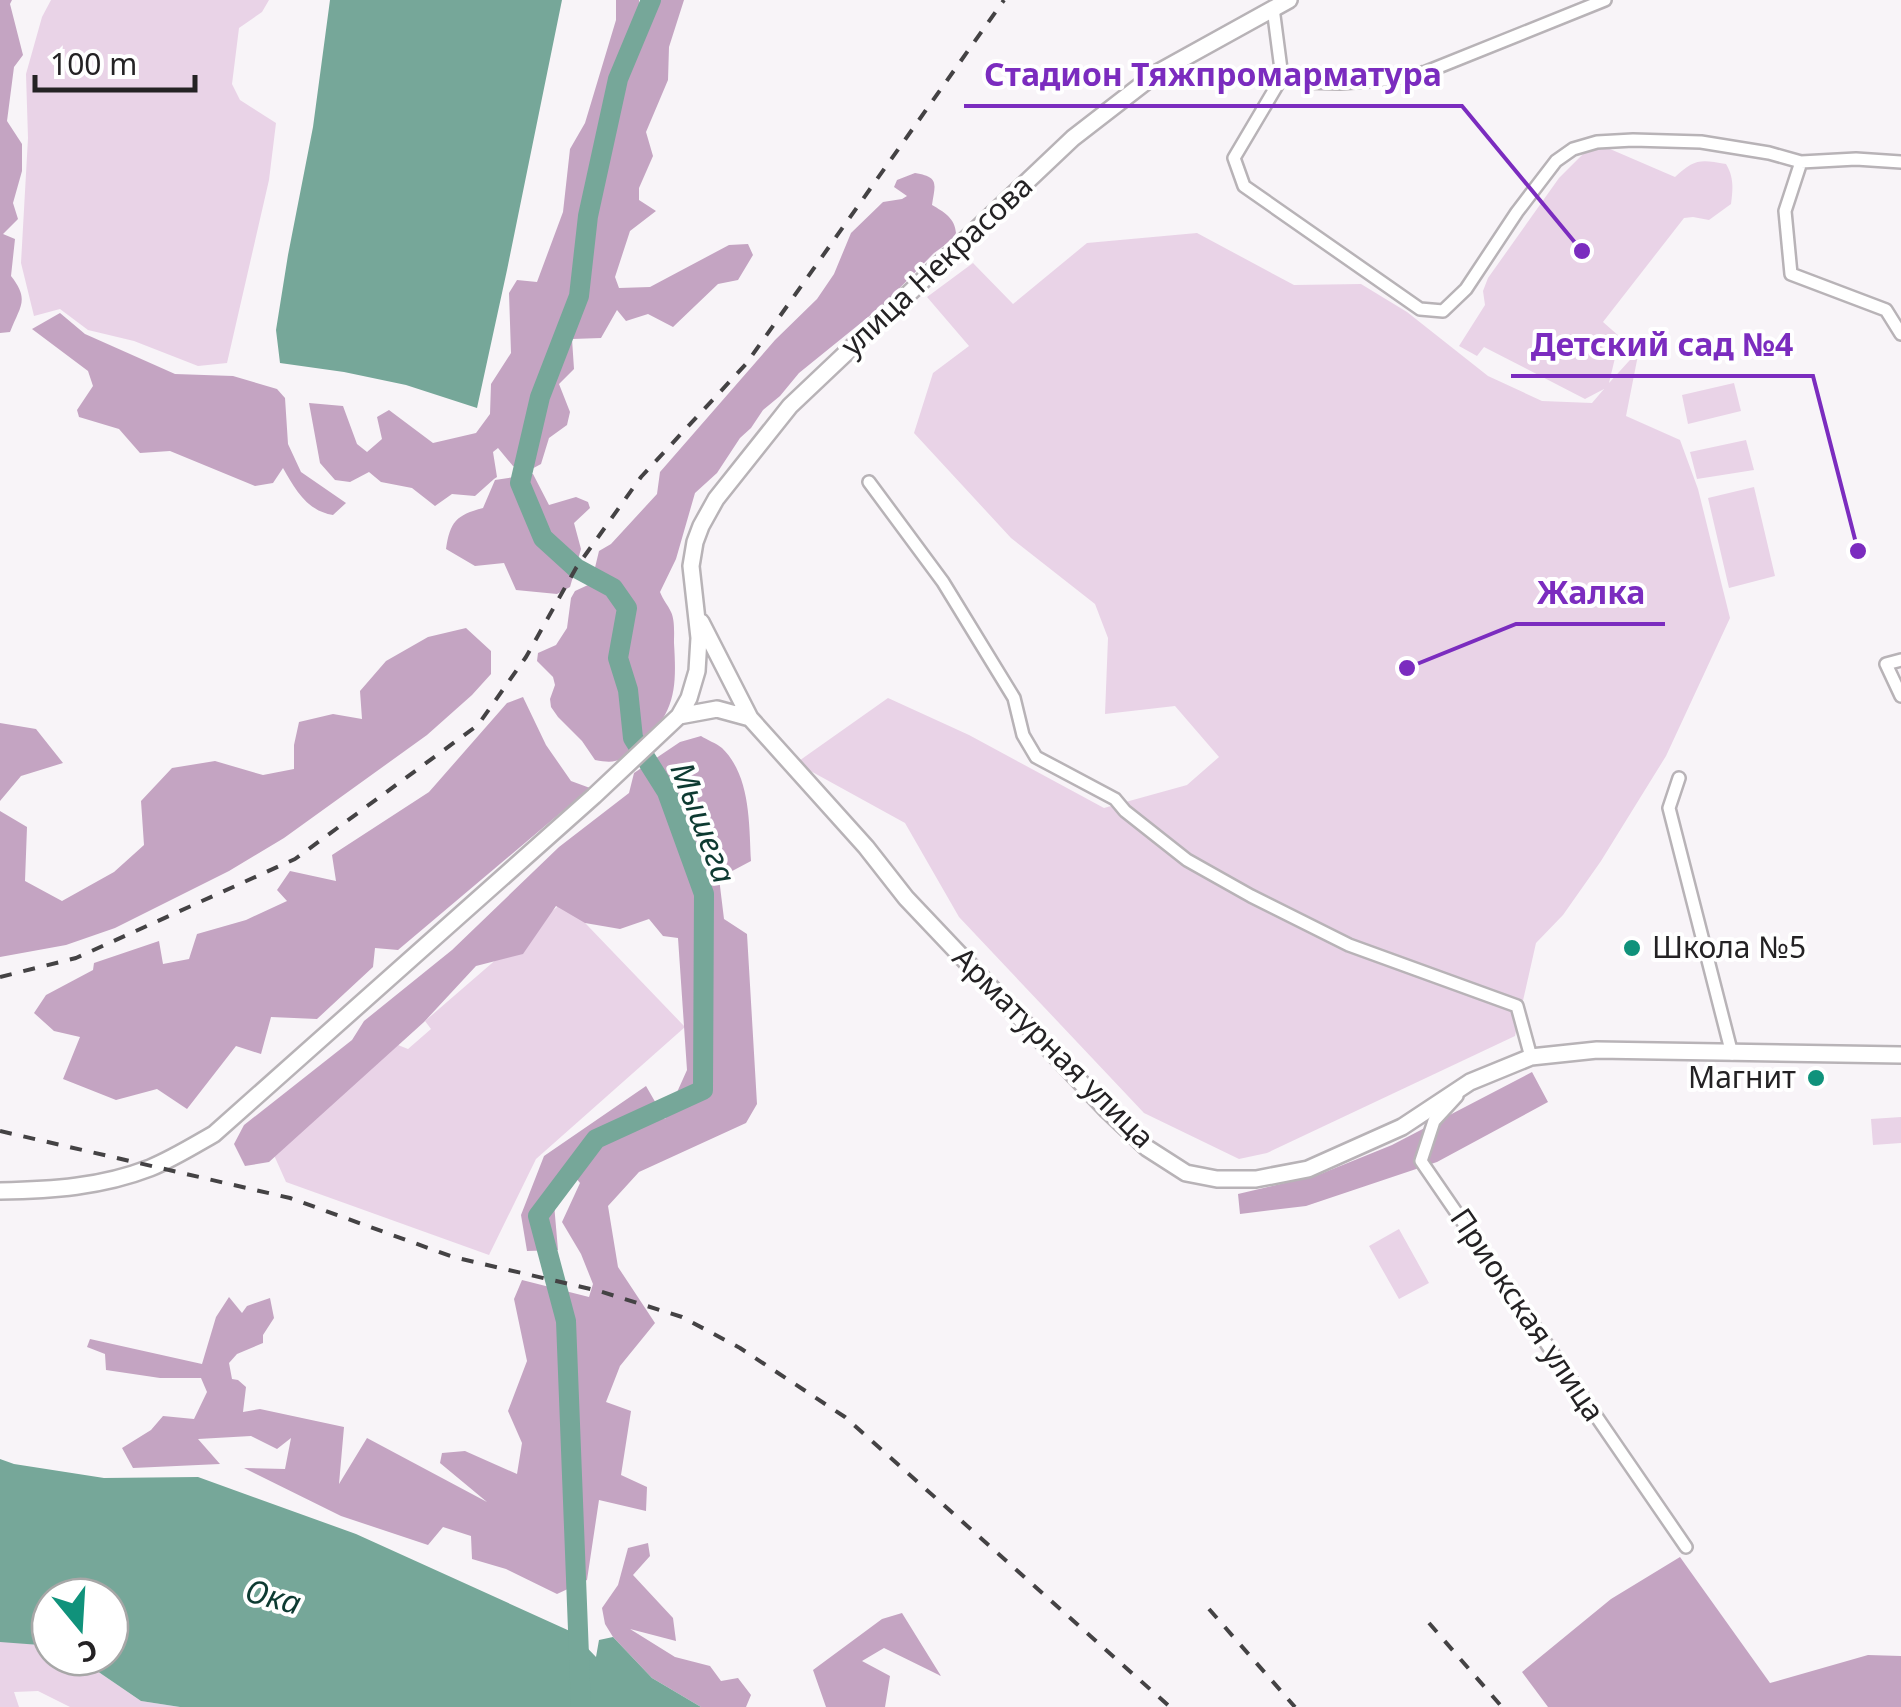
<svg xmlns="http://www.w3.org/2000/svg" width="1901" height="1707" viewBox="0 0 1901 1707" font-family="'Noto Sans',sans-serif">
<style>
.green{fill:#e9d3e7}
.forest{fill:#c4a4c2}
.water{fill:#76a799}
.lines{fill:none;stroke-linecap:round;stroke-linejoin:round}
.river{stroke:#76a799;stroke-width:20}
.street-casing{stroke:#b8b3b7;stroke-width:16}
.secondary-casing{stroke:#b8b3b7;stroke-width:20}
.street{stroke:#fff;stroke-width:11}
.secondary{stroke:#fff;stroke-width:15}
.rail{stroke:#444244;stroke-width:4;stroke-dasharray:12 12;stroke-linecap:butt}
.poi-dot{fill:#10927b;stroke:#fff;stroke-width:4}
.labels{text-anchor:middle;stroke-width:8;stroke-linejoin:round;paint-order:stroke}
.street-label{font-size:30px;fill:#242224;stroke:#fff}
.poi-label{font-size:30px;fill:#242224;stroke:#fff;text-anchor:start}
.water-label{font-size:32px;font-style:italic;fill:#0d3a31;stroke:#fff}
.leader{fill:none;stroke:#7b2cbf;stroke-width:4}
.callout-dot{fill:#7b2cbf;stroke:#fff;stroke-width:4}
.callout-label{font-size:32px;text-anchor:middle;font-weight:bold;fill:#7b2cbf;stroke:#fff;stroke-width:8;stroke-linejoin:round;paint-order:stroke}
</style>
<rect width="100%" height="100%" fill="#f8f4f8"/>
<path class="green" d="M51 0H269L262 12 239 28 232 84 240 100 276 123 269 180 227 363 198 366 134 341 88 330 60 309 34 316 21 263 28 138 26 74 42 17Z
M1603 146 1675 177C1694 159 1700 159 1726 164 1734 177 1733 189 1731 204L1709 220 1693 217 1684 218 1603 322 1620 337 1609 383 1639 350 1626 416 1680 440 1698 489 1730 618 1666 756 1601 861 1563 915 1536 943 1515 1036 1267 1153 1239 1159 1144 1113 959 917 905 823 796 763 888 698 969 735 1104 808 1187 785 1219 757 1175 706 1105 714 1108 638 1095 604 1011 538 914 433 933 373 969 346 927 297 973 263 1013 304 1087 243 1197 233 1294 285 1361 284 1407 312 1488 376 1542 401 1592 403 1604 389 1585 399 1484 347 1477 356 1459 346 1485 305 1483 291 1488 278 1559 178 1588 149Z
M1734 383 1741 411 1688 424 1682 395Z
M1746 440 1754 470 1697 479 1690 452Z
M1754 487 1775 576 1729 588 1708 498Z
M564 901 685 1027 536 1159 489 1255 286 1182 273 1153 398 1045 408 1049 431 1029 425 1021Z
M1901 1117V1143L1873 1145 1871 1119Z
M1399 1229 1429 1283 1399 1299 1369 1246Z
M3 1641 40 1645 50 1649V1657H73L81 1660 141 1701 180 1707H70L38 1691 14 1692 19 1707H0V1642Z"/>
<path class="forest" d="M0 0H12L10 4 23 55 14 67 7 121 22 144V171L13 203 18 219 3 234 15 239 11 276C30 300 20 306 10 332L0 333Z
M616 0H639V31L652 15 658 0H684L669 47 668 80 646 132 653 156 639 188V200L656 211 630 231 615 277 619 288 650 287 729 245 748 244 753 255 738 280 718 284 673 327 648 314 626 321 617 310 601 338 572 339 574 369 559 384 570 412 567 425 549 438 541 464 528 471 513 466 498 448 493 452 497 477 494 479 475 496 452 494 435 506 412 488 381 482 369 472 350 482 335 480 320 463 309 403 343 406 357 444 367 452 382 439 377 417 389 410 433 443 476 433 490 414 491 384 511 353 509 293 517 280 537 282 563 212 570 149 585 123 616 20Z
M915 173C940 177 935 184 932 205 944 212 955 218 956 233L952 240 934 253 883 305 799 373 780 396 763 410 751 428 740 438 717 473 695 493 676 559 660 592C663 600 668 605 671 612 675 620 674 634 674 643 677 691 675 715 637 747 621 761 616 764 595 760L582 741 558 717 551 707 550 699 555 685 553 677 537 661 538 653 556 645 567 628 571 598 575 591 588 585 592 580 599 551 611 544 657 494 660 472 775 340 817 299 834 274 851 233 883 202 902 199 907 196 894 187 897 180Z
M60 313 85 334 175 374 233 376 277 389 285 398 288 444 301 472 346 503 333 515C307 511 295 489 283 468L273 483 255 486 170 451 140 453 119 429 79 417 77 410 93 386 88 371 32 329Z
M533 474 549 505 576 497 588 502 590 508 574 523 581 549 570 587 557 594 516 590 504 563 475 566 446 549C450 522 456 515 483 508L495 480Z
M466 628 491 651V674L472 695 427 735 284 838 229 871 115 928 66 945 0 957V811L27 827 25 881 62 901 114 872 144 845 141 801 172 768 215 761 263 775 294 769V745L299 722 333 714 362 719 360 691 386 661 428 637Z
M523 697 546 745 571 781 590 788 398 950 375 948 373 967 317 1019 271 1017 261 1054 236 1046 187 1109 157 1089 116 1100 63 1079 80 1037 54 1031 34 1013 46 995 93 970 94 963 159 941 163 964 189 959 197 934 246 920 287 901 277 890 290 871 336 881 332 855 429 792 507 703Z
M0 723 36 729 63 763 21 776 0 801Z
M701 736C707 740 716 743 722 748 751 776 749 825 751 861L719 878 724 919 747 934 757 1104 746 1123 639 1172 608 1206 618 1267 655 1323 620 1366 606 1402 631 1411 621 1475 647 1487 646 1511 599 1500 587 1580 557 1594 506 1569 472 1559 471 1536 443 1527 428 1545 341 1516 244 1468 285 1469 291 1438 277 1449 251 1436 198 1439 220 1464 133 1468 122 1448 151 1430 163 1416 194 1419 207 1392 201 1378H160L106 1370 105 1354 87 1347 90 1339 202 1364 216 1317 229 1297 242 1313 247 1306 270 1298 274 1318 263 1335V1343L237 1354 229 1363 232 1379 238 1380 246 1387 243 1412 260 1409 344 1427 339 1484 367 1438 487 1502 440 1463 442 1453 465 1451 517 1474 522 1443 508 1411 527 1361 514 1299 522 1280 589 1297 593 1284 581 1254 562 1222 580 1183 572 1173 554 1204 558 1250 527 1251 521 1215 544 1156 646 1086 665 1119 687 1070 678 938 663 936 649 919 620 929 585 923 556 906 523 954 476 966 424 1022 269 1162 245 1166 234 1144 244 1125 352 1040 364 1021 452 950 559 847 629 793 634 773 680 742Z
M1532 1072 1548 1102 1437 1162 1306 1206 1240 1214 1238 1194 1318 1175 1392 1145Z
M648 1543 650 1556 633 1575 673 1618 676 1641 630 1629 675 1657 710 1666 721 1681 738 1678 751 1695 746 1707H701L652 1678 613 1637 605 1624 602 1608 618 1585 628 1548Z
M1680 1557 1770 1683 1868 1655 1901 1656V1707H1548L1522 1672 1611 1599Z
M902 1613 941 1676 884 1648 862 1661 890 1676 885 1707H826L813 1670 882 1619Z"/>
<path class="water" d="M330 0H562L507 270 477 408 406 385 344 372 280 363 276 330 288 255 313 127Z
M0 1459 14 1464 104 1478 198 1477 356 1534 572 1632 596 1657 599 1640 613 1637 652 1678 701 1707H180L141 1701 81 1660 73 1657H110V1597H50V1649L40 1645 0 1642Z"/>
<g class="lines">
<path class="river" d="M581 1707 566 1321 538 1216 596 1139 703 1090 704 894 667 792 633 738 628 690 618 658 627 608 613 588 576 568 543 538 520 483 540 397 579 296 588 216 618 79 651 0"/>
<g class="street-casing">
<path id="street" d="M1605 0 1426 72 1385 80 1340 83 1302 82 1282 77 1234 158 1244 186 1420 309 1443 311 1466 289 1517 212 1556 161 1573 149 1597 142 1633 140 1701 142 1769 153 1801 162 1856 159 1901 162
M1273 8 1282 77
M1801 162 1785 211 1791 274 1886 310 1901 334
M869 482 943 582 1014 698 1023 735 1036 757 1115 799 1125 811 1187 860 1251 896 1349 945 1517 1006 1531 1057
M1901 660 1886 664 1901 696
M1679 778 1669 808 1732 1054
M1457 1096 1434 1121 1421 1161 1686 1547"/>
</g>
<g class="secondary-casing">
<path id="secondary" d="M701 622 750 718 866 847 906 898 1107 1110 1147 1148 1186 1173 1217 1179H1256L1308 1169 1402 1127 1470 1082 1531 1057 1597 1050 1901 1055
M679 716 717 709 750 718
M0 1191C52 1190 101 1187 150 1168 172 1159 193 1146 214 1134L594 796 679 716 689 698 697 671 699 638 691 566 695 542 701 526 716 499 790 406 1073 138 1157 73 1289 0"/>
</g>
<use href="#street" class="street"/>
<use href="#secondary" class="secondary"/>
<path class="rail" d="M0 977 76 958 295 859 478 725 526 657 576 568 641 477 746 364 1004 0
M0 1131 290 1198 453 1257 599 1291 682 1317 740 1348 845 1417 1170 1707
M1209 1609 1295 1707
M1429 1623 1502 1707"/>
</g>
<g class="poi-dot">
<circle cx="1632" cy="948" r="10"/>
<circle cx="1816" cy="1078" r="10"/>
</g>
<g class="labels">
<g class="street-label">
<text transform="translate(937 266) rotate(-43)" y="10">улица Некрасова</text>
<text transform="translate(1053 1048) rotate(45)" y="10">Арматурная улица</text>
<text transform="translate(1527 1315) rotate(56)" y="10">Приокская улица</text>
</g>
<g class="poi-label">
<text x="1652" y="958">Школа №5</text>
<text x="1796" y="1088" text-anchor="end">Магнит</text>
</g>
<g class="water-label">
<text transform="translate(703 823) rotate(69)" y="11">Мышега</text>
<text transform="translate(273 1597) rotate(15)" y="11">Ока</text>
</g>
</g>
<path class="leader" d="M1582 251L1462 106H964M1858 551L1813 376H1511M1407 668L1516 624H1665"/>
<g class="callout-dot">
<circle cx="1582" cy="251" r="10"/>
<circle cx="1858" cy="551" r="10"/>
<circle cx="1407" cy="668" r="10"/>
</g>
<g class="callout-label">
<text x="1213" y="86">Стадион Тяжпромарматура</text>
<text x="1662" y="356">Детский сад №4</text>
<text x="1591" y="604">Жалка</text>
</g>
<g transform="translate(80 1627) rotate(162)"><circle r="48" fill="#ffffff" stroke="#a7a7a7" stroke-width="2.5"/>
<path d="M0-8L18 38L0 25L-18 38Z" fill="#10927b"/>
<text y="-15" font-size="28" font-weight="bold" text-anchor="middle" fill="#242224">С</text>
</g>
<path d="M35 75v15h160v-15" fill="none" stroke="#242224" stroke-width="5"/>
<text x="50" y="75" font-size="30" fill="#242224" stroke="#ffffff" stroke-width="8" paint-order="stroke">100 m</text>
</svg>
